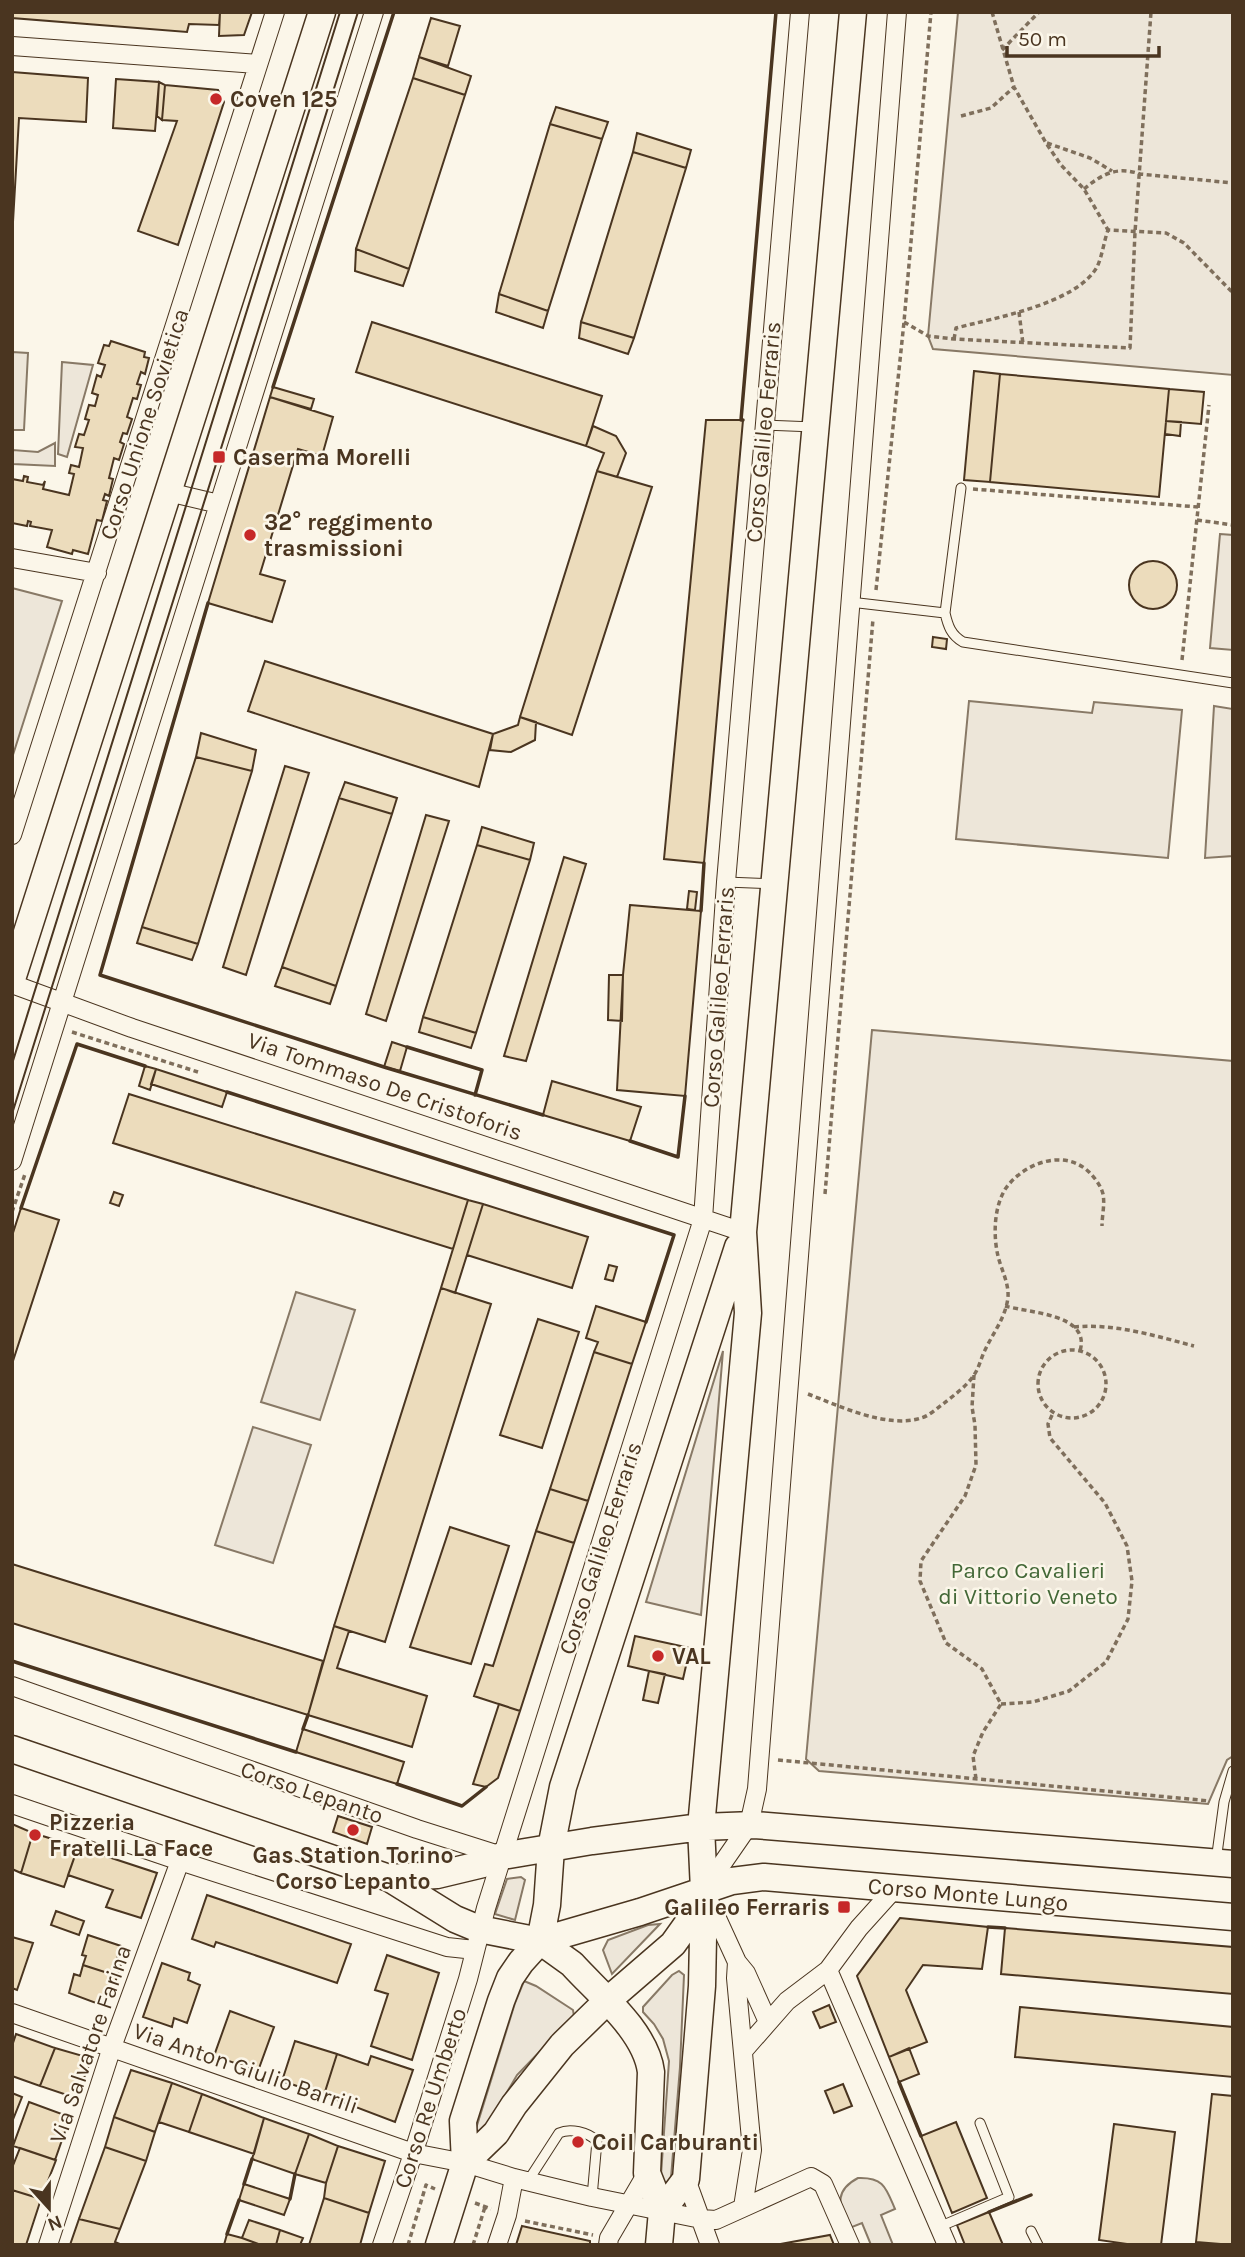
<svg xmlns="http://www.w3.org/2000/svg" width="1245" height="2257" viewBox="0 0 1245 2257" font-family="Karla,sans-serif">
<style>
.green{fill:#ede6d9;stroke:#887966;stroke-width:2}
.building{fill:#ecdcbc;stroke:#4a3520;stroke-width:2}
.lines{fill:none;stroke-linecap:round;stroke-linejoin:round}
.lane-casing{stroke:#4a3520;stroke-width:11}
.street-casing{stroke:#4a3520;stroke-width:20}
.secondary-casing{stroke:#4a3520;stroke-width:29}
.path{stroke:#7f6f5c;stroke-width:3.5;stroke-dasharray:5 3.5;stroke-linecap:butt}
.lane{stroke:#fbf6e9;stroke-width:9}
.street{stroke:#fbf6e9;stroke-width:18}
.secondary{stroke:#fbf6e9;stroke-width:26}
.tram{stroke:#4a3520;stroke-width:2}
.wall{stroke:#4a3520;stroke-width:3.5}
.poi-dot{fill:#c62828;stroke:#fbf6e9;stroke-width:2.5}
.labels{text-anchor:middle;stroke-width:5;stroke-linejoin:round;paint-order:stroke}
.poi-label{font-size:23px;font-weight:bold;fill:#4a3520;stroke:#fbf6e9;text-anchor:start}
.street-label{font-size:23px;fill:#4a3520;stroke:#fbf6e9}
.park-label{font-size:23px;fill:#436837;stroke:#fbf6e9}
</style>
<rect width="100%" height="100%" fill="#fbf6e9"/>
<path class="green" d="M958 12H1233V375L933 349 928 336Z
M12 352 28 353 24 430H12Z
M62 362 93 365 67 457 58 454Z
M55 443V466L13 464V450L38 452Z
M1220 534 1233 535V650L1210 648Z
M12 588 62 601 12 758Z
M969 701 1092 713 1094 702 1182 710 1168 858 956 839Z
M1214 706 1233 709V856L1205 858Z
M872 1030 1233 1061V1756L1227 1760 1208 1804 819 1771 806 1759Z
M296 1292 355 1310 320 1420 261 1402Z
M723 1351 701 1615 646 1602Z
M253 1427 311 1445 273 1563 215 1545Z
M521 1877 525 1880 515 1920 495 1914 507 1879Z
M660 1924 612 1974 603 1950 608 1940 648 1925Z
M679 1971 684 1975 680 2067 670 2190 660 2189 669 2061 663 2039 654 2024 643 2012V2007L672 1975Z
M524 1981 536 1986 573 2010 574 2016 517 2075 482 2135H474L515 2003Z
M858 2178C884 2177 886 2188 895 2209L881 2215 893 2245H871L862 2223 847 2229C840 2206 833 2191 858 2178Z"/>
<path class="building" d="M12 12H220L219 25 189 24 187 32 12 18Z
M220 12H252L244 35 219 36Z
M431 18 460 26 448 66 419 57Z
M419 57 471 76 465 95 413 78Z
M12 72 88 78 86 122 19 118 12 239Z
M413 78 465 95 409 269 356 249Z
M116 79 159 82 155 131 113 128Z
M159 82 165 85 162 120 157 116Z
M165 85 218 90 224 102 178 245 138 231 177 121 162 120Z
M556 107 608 122 602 139 550 124Z
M550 124 602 139 548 311 499 294Z
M637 133 691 150 686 168 633 152Z
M633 152 686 168 634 338 581 322Z
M356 249 409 269 403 286 355 271Z
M499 294 548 311 543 328 496 312Z
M372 322 602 396 586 446 356 372Z
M581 322 634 338 628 354 579 338Z
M111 341 145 352 144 357 149 358 145 374 141 372 137 384 141 385 137 399 133 398 127 417 132 419 127 434 123 433 120 442 124 444 119 460 114 458 109 478 113 479 109 496 105 494 103 500 107 501 102 521 97 520 88 554 73 550 72 554 47 547 52 530 30 526 31 522 28 521 27 526 12 523V479L23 481 24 476 28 477 27 482 43 485 45 481 43 489 69 495 74 474 69 473 71 465 79 467 83 448 75 447 79 434 84 435 89 420 85 419 89 405 95 406 98 395 92 393 97 375 101 377 105 365 98 363 104 345 109 346Z
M974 371 1000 374 990 482 964 480Z
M1000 374 1169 389 1159 497 990 482Z
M273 387 314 399 311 409 270 397Z
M1169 389 1204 392 1201 424 1166 421Z
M270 397 333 417 322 456 298 449 260 574 285 581 272 622 208 603Z
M706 420H743L704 863 664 859Z
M1166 421 1181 422 1180 436 1165 434Z
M593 426 616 436 626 453 617 477 597 471 604 453 586 446Z
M597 471 652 487 572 735 520 717Z
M1129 585a24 24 0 1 1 48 0a24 24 0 1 1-48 0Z
M933 637 947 639 946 649 932 647Z
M265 661 493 734 479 787 248 711Z
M520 717 536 722 535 740 511 752 490 750 493 734 518 725Z
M201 733 256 750 252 771 196 757Z
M196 757 252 771 198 944 142 927Z
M285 766 309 773 246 975 223 967Z
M345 782 397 798 392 814 339 798Z
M339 798 392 814 336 986 282 967Z
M426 815 449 821 386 1021 366 1014Z
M482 827 534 843 530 860 477 845Z
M477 845 530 860 476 1033 423 1017Z
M564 857 586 864 526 1061 504 1056Z
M689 891 697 892 695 910 687 909Z
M630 905 701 911 685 1096 617 1090 623 975Z
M142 927 198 944 192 960 137 943Z
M282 967 336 986 330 1004 275 986Z
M609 975H623L622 1021 608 1020Z
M423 1017 476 1033 471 1048 419 1032Z
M392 1042 407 1047 400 1071 384 1067Z
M145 1066 156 1069 150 1090 139 1086Z
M156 1069 227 1092 222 1107 151 1084Z
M552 1081 641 1107 630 1141 543 1115Z
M129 1094 468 1200 453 1249 113 1143Z
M114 1192 123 1195 119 1206 110 1203Z
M468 1200 483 1204 455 1293 441 1288Z
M483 1204 588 1237 572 1288 467 1255Z
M21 1208 59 1220 12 1364V1236Z
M609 1265 617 1267 613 1281 605 1279Z
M441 1288 491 1304 385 1642 334 1626Z
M596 1306 646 1322 632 1364 594 1352 598 1342 586 1338Z
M538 1319 579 1332 542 1448 500 1435Z
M594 1352 632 1364 588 1501 550 1489Z
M550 1489 588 1501 574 1543 536 1531Z
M450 1527 509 1546 471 1664 410 1647Z
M536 1531 574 1543 520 1711 474 1696 485 1664 493 1666Z
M12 1564 323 1661 308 1715 12 1623Z
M334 1626 349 1631 337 1668 427 1696 412 1747 308 1715Z
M635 1636 690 1648 683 1679 628 1666Z
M649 1671 665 1674 658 1703 643 1700Z
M499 1704 520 1711 498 1778 486 1787 473 1784Z
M303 1729 404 1762 397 1784 296 1752Z
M338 1816 372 1827 367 1844 333 1832Z
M12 1824 33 1833 21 1873 12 1869Z
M33 1833 78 1847 64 1887 21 1873Z
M78 1847 157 1873 141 1918 106 1907 113 1890 68 1875Z
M207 1895 351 1944 337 1983 216 1942 214 1947 192 1939Z
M56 1911 84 1921 79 1935 51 1925Z
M900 1918 988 1927 982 1969 923 1965 906 1990 927 2042 889 2057 857 1976Z
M1005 1928 1233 1947V1994L1001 1974Z
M88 1935 121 1946 117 1959 122 1961 117 1976 83 1965 86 1956 82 1955Z
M12 1937 33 1943 17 1990 12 1988Z
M387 1955 439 1973 412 2060 371 2046 388 1994 375 1990Z
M162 1963 190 1973 188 1980 200 1985 187 2023 174 2018 172 2027 143 2017Z
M83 1965 117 1976 113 1992H109L104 2006 69 1993 74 1974 80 1976Z
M829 2005 836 2022 820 2028 813 2012Z
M1020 2007 1233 2027V2077L1015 2057Z
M230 2011 274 2027 258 2071 214 2056Z
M16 2034 55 2048 40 2086 12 2076V2046Z
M295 2041 337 2054 324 2095 282 2081Z
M55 2048 83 2056 89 2065 76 2098 40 2086Z
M909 2048 919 2074 899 2082 889 2057Z
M337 2054 368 2065 371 2056 413 2070 395 2122 324 2095Z
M131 2070 172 2083 155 2132 114 2117Z
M172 2083 202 2094 189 2132 159 2122Z
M843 2084 852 2106 834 2113 825 2091Z
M12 2093 22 2097 12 2122Z
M202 2094 264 2118 254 2154 189 2132Z
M1212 2094 1233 2096V2245L1196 2242Z
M29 2102 70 2117 55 2160 13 2146Z
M114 2117 155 2132 146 2161 105 2147Z
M264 2118 309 2134 295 2174 252 2159Z
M956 2122 987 2198 952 2213 921 2136Z
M1114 2124 1175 2132 1161 2245H1134L1099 2240Z
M309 2134 338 2146 326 2183 295 2174Z
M338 2146 385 2161 369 2213 324 2198 326 2183Z
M105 2147 146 2161 120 2229 79 2219Z
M20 2148 56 2160 41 2199 12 2190V2168Z
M244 2184 290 2199 284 2215 239 2200Z
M12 2190 41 2199 26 2245H12Z
M324 2198 369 2213 360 2245H309Z
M989 2212 1003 2245H965L957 2225Z
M79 2219 120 2229 115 2242 122 2245H70Z
M249 2220 280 2230 276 2245H261L242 2238Z
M522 2226 590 2241V2245H516Z
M280 2230 303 2238 300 2245H276Z
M227 2234 242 2238 261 2245H224Z
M830 2235 834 2245H775Z"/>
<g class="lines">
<g class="lane-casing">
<path id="lane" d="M764 425 814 427
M961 488 945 613C948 626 951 635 963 642L1233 683
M850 602 945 613
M726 882 773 884
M1216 1861 1224 1802 1233 1771
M528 2181 559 2133C570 2128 588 2132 597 2141L592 2197
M939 2227 1009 2197 980 2123
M1031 2231 1038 2245"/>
</g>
<g class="street-casing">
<path id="street" d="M12 46 258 64
M168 492 219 504
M12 558 97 573
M12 835 275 12
M12 984 132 1028 743 1232
M12 1161 374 12
M12 1686 417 1829 502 1856
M12 1804 180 1861 447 1947 475 1950
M737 1962 736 1978 752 2150 743 2207
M828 1970 947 2245
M12 2013 413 2153 465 2163 514 2178 592 2197 701 2219 716 2220 811 2177 823 2184 850 2245
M768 2022 746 1973 737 1962 704 1890 749 1825 757 1789 897 12
M744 2050 787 2001 828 1970 859 1928 896 1887
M686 2179 710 2245
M48 2245 112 2047 180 1861
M382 2245 415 2148 468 1979 486 1908 703 1219 726 882 800 12
M497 2245 507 2215 514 2178
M608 2245 609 2238 647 2173"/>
</g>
<g class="secondary-casing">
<path id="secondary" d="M12 979 322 12
M12 1749 389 1878 455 1919 479 1929 540 1941 572 1964C599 1994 646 2031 651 2072L647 2173 662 2211 659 2245
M389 1878 437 1875 483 1864 502 1856 592 1841 701 1827 754 1825 1233 1864
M540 1941 547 1905 551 1848 563 1787 738 1247
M465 2163 496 2133 514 2105 562 2045 607 2001 673 1944 693 1916 701 1897
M662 2211 686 2179 702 1986 704 1890 701 1827 748 1313 743 1232 853 12
M439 2245 465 2163 463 2121 501 2001 510 1978 521 1962 540 1941 640 1912 732 1881 764 1877 1233 1917"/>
</g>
<path class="path" d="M992 12 1014 87 1046 143 1061 165 1084 189 1108 230
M1002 50 1039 12
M961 116 991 108 1014 87
M1047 143 1090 158 1112 171
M1084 189C1102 174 1117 166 1140 174L1233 183
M1019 312 1023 344
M904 322 928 336 954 339 1130 348 1135 232 1151 12
M954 339 956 328C994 318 1076 304 1097 267 1102 257 1104 241 1108 230L1166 233 1184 243 1233 293
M973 489 1198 507
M1197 520 1233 525
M876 590 904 322 931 12
M1182 660 1209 405
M72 1032 198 1072
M825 1194 873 619
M12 1212 25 1174
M1005 1306C1030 1313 1091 1314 1080 1351
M1074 1327C1114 1323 1156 1336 1194 1346
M1038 1384a34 34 0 1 1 68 0a34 34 0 1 1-68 0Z
M974 1375 972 1407 975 1425 976 1465 965 1496 921 1561 920 1581 946 1643 982 1669 1001 1704 983 1732 973 1756 976 1779
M808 1394C839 1406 888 1429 921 1418 929 1416 936 1409 943 1404 953 1396 967 1386 974 1375 979 1368 981 1358 985 1350 993 1333 1006 1317 1008 1297 1009 1283 1001 1269 998 1256 993 1235 994 1206 1006 1188 1024 1163 1064 1148 1089 1172 1095 1178 1101 1186 1103 1194 1105 1204 1102 1216 1102 1226
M1001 1704 1033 1702 1069 1691 1106 1662 1128 1619 1132 1581 1127 1546 1105 1503 1050 1438 1048 1424 1053 1413
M778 1760 1210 1801
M475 2203 491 2209
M525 2221 593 2235
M408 2245 426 2185 435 2189
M473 2245 485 2207"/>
<use href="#lane" class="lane"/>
<use href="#street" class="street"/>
<use href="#secondary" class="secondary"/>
<path class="tram" d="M12 1064 340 12
M12 1114 358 12"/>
<path class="wall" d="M273 387 394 12
M743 420H741L776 12
M208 603 100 975 384 1067 543 1115
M701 911 704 863
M407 1047 482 1070 475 1095
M227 1092 674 1235 646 1322
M630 1141 678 1157 685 1096
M21 1208 77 1044 145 1066
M12 1661 296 1752
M303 1729 308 1715
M397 1784 462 1806 486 1787
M988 1927 1005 1928
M899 2082 921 2136
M244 2184 252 2159
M290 2199 295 2174
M989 2212 1031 2195
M227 2234 239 2200"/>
</g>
<g class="poi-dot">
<circle cx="216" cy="99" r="7"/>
<rect x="212" y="450" width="14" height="14" rx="3.5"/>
<circle cx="250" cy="535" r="7"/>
<circle cx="658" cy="1656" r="7"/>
<circle cx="353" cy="1830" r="7"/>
<circle cx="35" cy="1835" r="7"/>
<rect x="837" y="1900" width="14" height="14" rx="3.5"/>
<circle cx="578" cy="2142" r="7"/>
</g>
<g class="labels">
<g class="poi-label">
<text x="230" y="107">Coven 125</text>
<text x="233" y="465">Caserma Morelli</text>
<text x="264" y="530">32° reggimento<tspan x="264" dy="26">trasmissioni</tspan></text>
<text x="672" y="1664">VAL</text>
<text x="49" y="1830">Pizzeria<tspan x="49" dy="26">Fratelli La Face</tspan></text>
<text x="353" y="1863" text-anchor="middle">Gas Station Torino<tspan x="353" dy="26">Corso Lepanto</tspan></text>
<text x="830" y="1915" text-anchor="end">Galileo Ferraris</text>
<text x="592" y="2150">Coil Carburanti</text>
</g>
<g class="street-label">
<text transform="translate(144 424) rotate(-72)" y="8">Corso Unione Sovietica</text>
<text transform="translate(763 432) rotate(-85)" y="8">Corso Galileo Ferraris</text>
<text transform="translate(718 997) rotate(-86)" y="8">Corso Galileo Ferraris</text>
<text transform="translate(385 1086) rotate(19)" y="8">Via Tommaso De Cristoforis</text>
<text transform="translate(600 1548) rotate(-72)" y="8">Corso Galileo Ferraris</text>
<text transform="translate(312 1792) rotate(19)" y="8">Corso Lepanto</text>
<text transform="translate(968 1894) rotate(5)" y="8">Corso Monte Lungo</text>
<text transform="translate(90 2044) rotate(-71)" y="8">Via Salvatore Farina</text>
<text transform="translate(246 2068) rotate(19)" y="8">Via Anton Giulio Barrili</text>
<text transform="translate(430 2098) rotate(-72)" y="8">Corso Re Umberto</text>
</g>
<g class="park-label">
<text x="1028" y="1578">Parco Cavalieri<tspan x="1028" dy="26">di Vittorio Veneto</tspan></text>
</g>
</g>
<rect width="1245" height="2257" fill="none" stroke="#4a3520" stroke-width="28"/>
<g transform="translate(49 2208) rotate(159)" stroke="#fbf6e9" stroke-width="5" paint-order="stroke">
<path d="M0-5L12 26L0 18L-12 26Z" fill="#4a3520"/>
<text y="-10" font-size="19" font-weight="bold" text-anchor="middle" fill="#4a3520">N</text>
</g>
<path d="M1007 46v10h152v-10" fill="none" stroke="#4a3520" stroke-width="3.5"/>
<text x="1018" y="46" font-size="21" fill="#4a3520" stroke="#fbf6e9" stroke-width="5" paint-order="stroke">50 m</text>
</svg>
